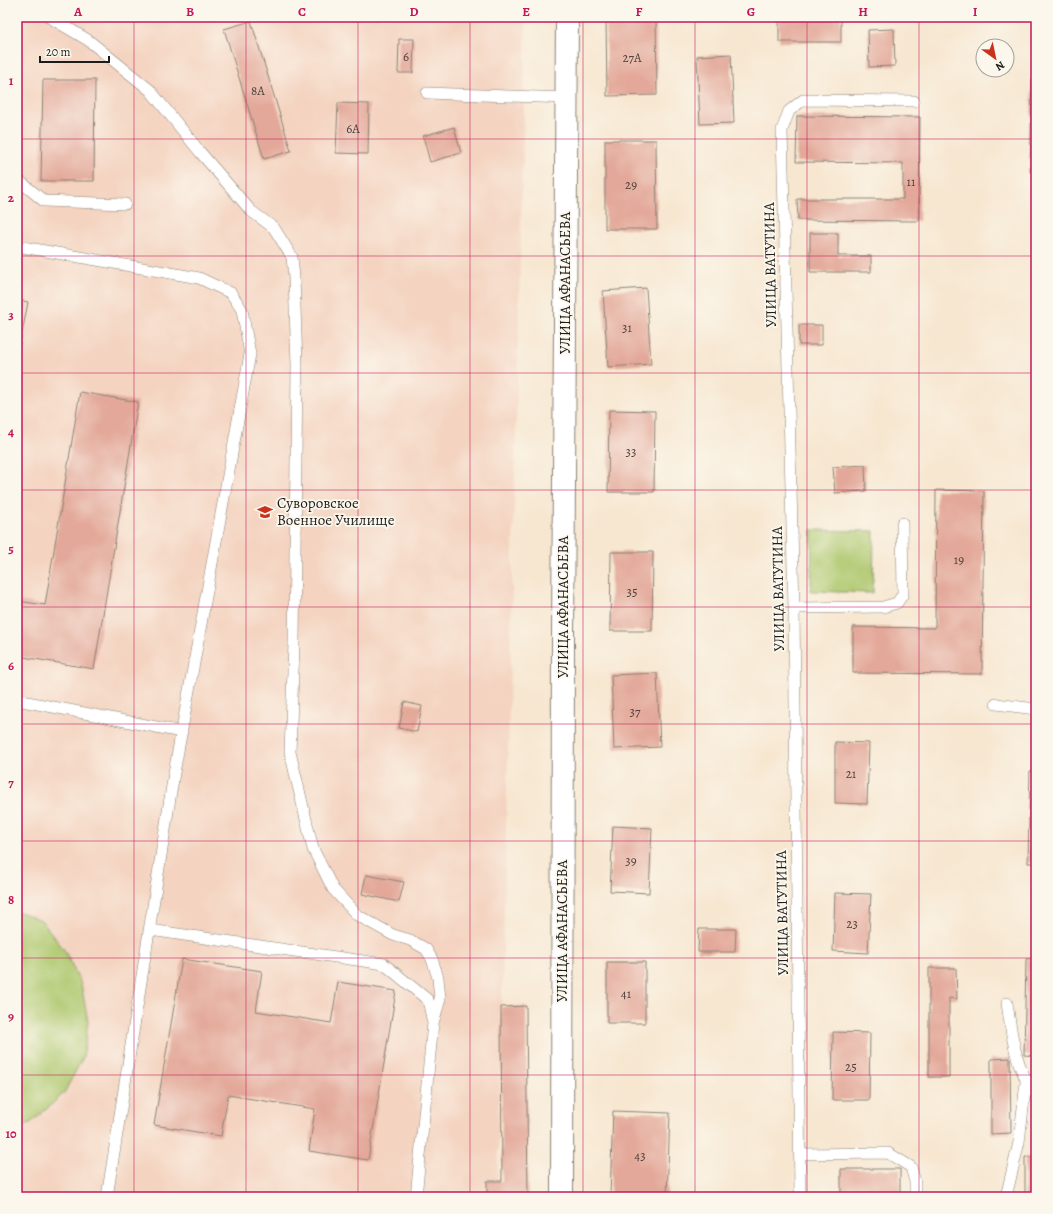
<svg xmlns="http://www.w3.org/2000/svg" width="1053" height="1214" viewBox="0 0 1053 1214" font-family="Alegreya,serif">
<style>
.built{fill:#f4d3c0}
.green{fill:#afc86e;stroke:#667245}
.building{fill:#e3a899}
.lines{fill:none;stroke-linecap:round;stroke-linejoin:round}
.service-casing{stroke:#8a8276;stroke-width:12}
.minor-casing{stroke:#8a8276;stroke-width:24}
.service{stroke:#fff;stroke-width:11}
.minor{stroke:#fff;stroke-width:22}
.grid{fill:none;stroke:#c2185b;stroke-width:1;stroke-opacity:0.55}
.labels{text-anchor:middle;stroke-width:3.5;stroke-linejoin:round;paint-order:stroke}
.number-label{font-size:13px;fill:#4e3f3b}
.street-label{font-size:15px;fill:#1c1c1c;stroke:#fbf7ec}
.poi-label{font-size:15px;fill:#1c1c1c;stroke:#fbf7ec;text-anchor:start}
.neatline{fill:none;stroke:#c2185b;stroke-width:1.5}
.grid-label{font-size:13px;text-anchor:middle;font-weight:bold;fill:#c2185b}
</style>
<rect width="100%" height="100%" fill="#fbf7ec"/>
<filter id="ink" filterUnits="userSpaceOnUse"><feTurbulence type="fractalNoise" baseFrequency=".025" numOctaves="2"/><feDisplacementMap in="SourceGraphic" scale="8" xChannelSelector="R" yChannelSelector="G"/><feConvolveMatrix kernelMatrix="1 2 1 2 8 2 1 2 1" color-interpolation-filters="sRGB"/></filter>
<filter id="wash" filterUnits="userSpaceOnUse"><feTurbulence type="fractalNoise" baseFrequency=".012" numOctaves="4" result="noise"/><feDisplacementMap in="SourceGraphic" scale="16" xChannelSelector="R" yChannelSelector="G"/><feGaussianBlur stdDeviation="0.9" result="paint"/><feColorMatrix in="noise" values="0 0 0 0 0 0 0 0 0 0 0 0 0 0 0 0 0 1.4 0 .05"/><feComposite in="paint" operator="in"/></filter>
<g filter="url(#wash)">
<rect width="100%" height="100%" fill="#f7e7d1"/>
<path class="built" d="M17 17H526L497 1197H17Z"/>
<path class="green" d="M812 530 874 531 873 593 811 591Z
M17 911 41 920 65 951 81 984 88 1022 83 1057 64 1093 33 1121 17 1131Z"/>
<g id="blocks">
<path class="building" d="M656 17 657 95 607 96 606 18Z
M779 17H841V42H779Z
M251 21 291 151 264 159 224 29Z
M894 29 895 66 869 67 868 30Z
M399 39H414L413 73H398Z
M731 54 734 123 700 124 697 56Z
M1032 79H1036V172H1030Z
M43 80H95L94 181H41Z
M338 103 369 104 368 154 336 153Z
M797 116 920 117 919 221 798 220 797 199H903V163L796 162Z
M454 127 461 153 430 162 423 136Z
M605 140H656L657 229H605Z
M810 233H838V256H871V272H810Z
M646 288 651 364 608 367 603 291Z
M17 300 28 302 18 354H17Z
M799 325H822V345H799Z
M80 392 138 402 94 669 17 656V601L45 605Z
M609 410 655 411 654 492H608Z
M865 465 866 491 835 493 833 467Z
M936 490 984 491 982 674 853 673V627L935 628Z
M611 552H653L652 631H610Z
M657 673 660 747 614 749 611 675Z
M404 702 422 706 417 732 399 728Z
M835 742 869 743 867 804 835 803Z
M1030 771H1036V863H1028Z
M613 826 652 828 649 893 610 891Z
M366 875 404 882 399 902 362 894Z
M835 893 871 894 868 953 833 951Z
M699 929H736L735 952H698Z
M182 959 262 971 256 1011 331 1023 338 982 396 991 368 1160 309 1151 315 1109 228 1095 221 1136 154 1125Z
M1026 959H1036V1056L1024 1055Z
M607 962H645V1023H607Z
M929 968H956L957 999 949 998V1077H929Z
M526 1006 528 1197H487V1181H502L501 1007Z
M833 1032 870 1033 869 1100H832Z
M1010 1058 1011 1133 991 1134V1059Z
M613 1111 670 1113 667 1197H610Z
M1025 1157H1036V1197H1025Z
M841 1169H900V1197H841Z"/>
</g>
</g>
<g filter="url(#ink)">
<use href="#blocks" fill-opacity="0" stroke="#8a8276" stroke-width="1"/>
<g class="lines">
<g class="service-casing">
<path id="service" d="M49 17 88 40 150 90 200 152 251 211 274 228 292 257 294 278 297 365 294 644 290 752 313 849 333 889 357 915 393 935 410 940 426 949 432 959 438 978 440 999 433 1023
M427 93 567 98
M17 179 44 201 125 204
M17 246 199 278 231 293 242 310 250 354 174 773 107 1197
M794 608 883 607 897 603 903 594 902 523
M17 700 182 732
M996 704 1036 709
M150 930 384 964 428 1000 433 1023 416 1197
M1007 1003C1012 1037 1015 1068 1036 1095
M800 1154 888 1153 911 1167 915 1182V1197
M800 1197 794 608 782 130 789 111 803 100 914 101
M1006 1197 1019 1142 1026 1082"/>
</g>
<g class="minor-casing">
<path id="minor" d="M562 1197 563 635 567 17"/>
</g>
<use href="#service" class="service"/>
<use href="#minor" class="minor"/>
</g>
</g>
<path class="grid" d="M134 17V1197M246 17V1197M358 17V1197M470 17V1197M583 17V1197M695 17V1197M807 17V1197M919 17V1197M17 139H1036M17 256H1036M17 373H1036M17 490H1036M17 607H1036M17 724H1036M17 841H1036M17 958H1036M17 1075H1036"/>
<defs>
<g id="university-bare" transform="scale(1.2)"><path d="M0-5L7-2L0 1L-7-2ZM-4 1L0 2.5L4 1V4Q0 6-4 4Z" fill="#c8321e" stroke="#fbf7ec" stroke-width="2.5" paint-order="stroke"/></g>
</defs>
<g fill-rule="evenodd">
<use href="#university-bare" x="265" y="512"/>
</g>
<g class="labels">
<g class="number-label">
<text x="406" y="61">6</text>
<text x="632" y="62">27А</text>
<text x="258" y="95">8А</text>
<text x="353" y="133">6А</text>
<text x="911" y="186">11</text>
<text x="631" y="189">29</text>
<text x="627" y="332">31</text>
<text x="631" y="456">33</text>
<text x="959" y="564">19</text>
<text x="632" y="596">35</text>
<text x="635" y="716">37</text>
<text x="851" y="778">21</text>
<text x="631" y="865">39</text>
<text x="852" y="928">23</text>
<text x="626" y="998">41</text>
<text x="851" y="1071">25</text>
<text x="640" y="1160">43</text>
</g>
<g class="street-label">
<text transform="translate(770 265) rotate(-91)" y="5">УЛИЦА ВАТУТИНА</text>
<text transform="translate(565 283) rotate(-90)" y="5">УЛИЦА АФАНАСЬЕВА</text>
<text transform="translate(778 589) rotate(-91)" y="5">УЛИЦА ВАТУТИНА</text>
<text transform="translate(563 607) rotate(-90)" y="5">УЛИЦА АФАНАСЬЕВА</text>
<text transform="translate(782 913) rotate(-91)" y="5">УЛИЦА ВАТУТИНА</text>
<text transform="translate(562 931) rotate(-90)" y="5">УЛИЦА АФАНАСЬЕВА</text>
</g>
<g class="poi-label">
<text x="277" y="508">Суворовское<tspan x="277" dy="17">Военное Училище</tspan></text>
</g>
</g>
<rect width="1053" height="1214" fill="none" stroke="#fbf7ec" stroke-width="44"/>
<g transform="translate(995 58) rotate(147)"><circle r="19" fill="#fbf7ec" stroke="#a29f99"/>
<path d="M0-3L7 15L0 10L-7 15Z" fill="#c8321e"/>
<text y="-6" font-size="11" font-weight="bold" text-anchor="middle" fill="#1c1c1c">N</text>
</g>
<path d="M40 56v6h69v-6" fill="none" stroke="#1c1c1c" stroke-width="2"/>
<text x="46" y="56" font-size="12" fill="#1c1c1c" stroke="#fbf7ec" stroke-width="3" paint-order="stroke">20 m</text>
<rect x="22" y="22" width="1009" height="1170" class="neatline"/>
<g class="grid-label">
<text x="78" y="16">A</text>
<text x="190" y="16">B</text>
<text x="302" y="16">C</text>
<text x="414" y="16">D</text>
<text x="526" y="16">E</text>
<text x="639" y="16">F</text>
<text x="751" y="16">G</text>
<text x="863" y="16">H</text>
<text x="975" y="16">I</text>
<text x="11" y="85">1</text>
<text x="11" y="202">2</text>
<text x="11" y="319">3</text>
<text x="11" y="436">4</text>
<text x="11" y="553">5</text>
<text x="11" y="670">6</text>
<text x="11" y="787">7</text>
<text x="11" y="904">8</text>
<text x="11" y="1021">9</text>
<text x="11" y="1138">10</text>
</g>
</svg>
